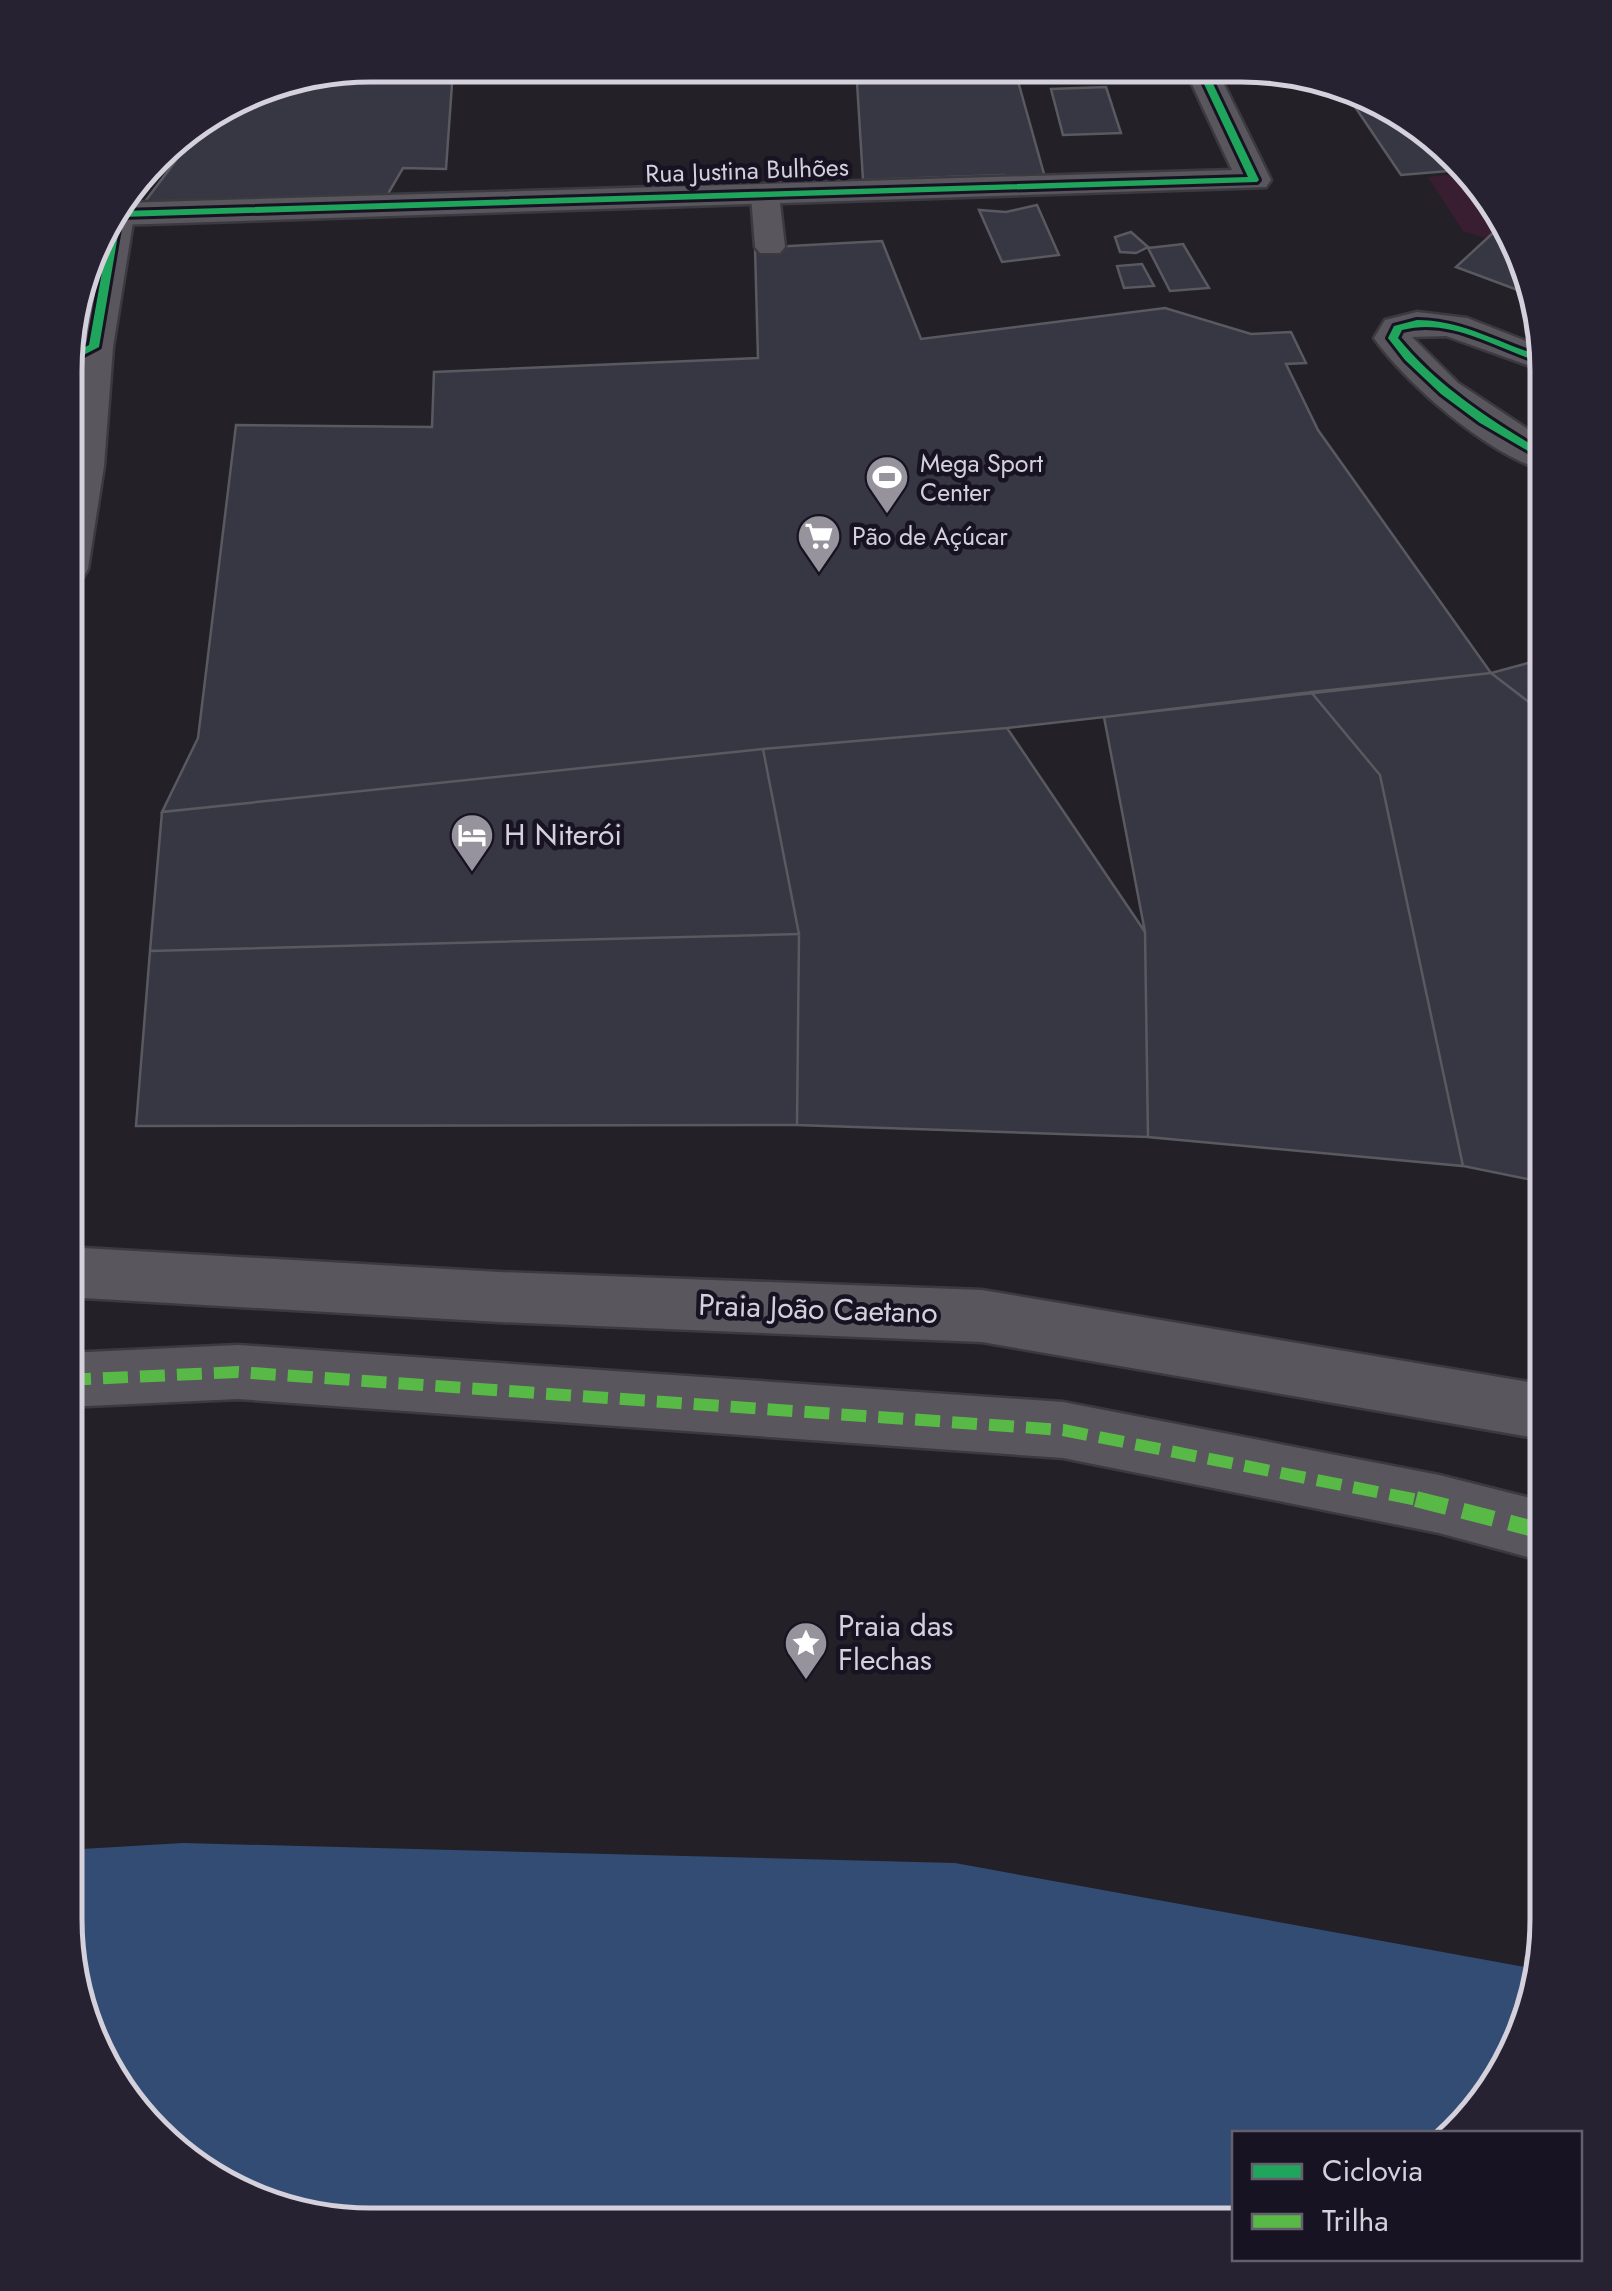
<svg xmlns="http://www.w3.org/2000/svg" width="1612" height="2291" viewBox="0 0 1612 2291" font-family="Jost,sans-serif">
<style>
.green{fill:#391d30}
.water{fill:#324c74}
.building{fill:#373643;stroke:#595960;stroke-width:2.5}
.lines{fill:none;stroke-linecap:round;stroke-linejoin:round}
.service-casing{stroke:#3c3a41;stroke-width:5}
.pedestrian-casing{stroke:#3c3a41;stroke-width:5}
.minor-casing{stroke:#3c3a41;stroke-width:5}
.secondary-casing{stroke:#3c3a41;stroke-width:5}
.service{fill:#59565d;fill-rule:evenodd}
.pedestrian{fill:#59565d;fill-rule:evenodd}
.minor{fill:#59565d;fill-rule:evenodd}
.secondary{fill:#59565d;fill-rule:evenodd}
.quiet-far1{stroke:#58b947;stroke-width:12;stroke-dasharray:25 12;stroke-linecap:butt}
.quiet{stroke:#58b947;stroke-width:16;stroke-dasharray:32 16;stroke-linecap:butt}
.cycleway-casing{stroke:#181322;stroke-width:6}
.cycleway{fill:#20a55d;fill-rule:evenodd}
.labels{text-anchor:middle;stroke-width:9;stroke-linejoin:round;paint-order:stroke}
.far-street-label{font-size:25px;fill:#d4d1dc;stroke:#181322}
.far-poi-label{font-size:25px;fill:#d4d1dc;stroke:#181322;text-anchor:start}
.poi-label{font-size:30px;fill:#d4d1dc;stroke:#181322;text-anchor:start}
.street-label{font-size:30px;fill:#d4d1dc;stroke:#181322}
.rim{fill:none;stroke:#d4d1dc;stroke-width:5}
</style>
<rect width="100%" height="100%" fill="#232028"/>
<path class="green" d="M1463 173 1516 237 1519 249 1463 231 1428 177Z"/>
<path class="water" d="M183 1843 955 1863 1536 1969 1495 2090 1445 2133 1234 2134V2226L332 2223 201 2174 96 2054 65 1920V1850Z"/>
<path class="building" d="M856 66 1014 67 1046 181H1008L1004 175 863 180Z
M1073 67H1110L1113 75 1077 77Z
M1149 67H1189L1191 73 1154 77Z
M348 69 453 70 446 169 403 168 385 199 141 207 207 119 273 81Z
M1106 87 1121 133 1063 135 1051 89Z
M1347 95 1426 128 1461 170 1401 175Z
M1037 205 1059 255 1002 262 979 210 1006 212Z
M1131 232 1148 247 1136 253 1120 252 1115 237Z
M1494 232 1516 240 1527 288 1523 292 1456 267Z
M882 241 921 339 1165 308 1251 334 1291 332 1306 363 1286 364 1318 430 1491 673 1007 728 763 749 162 812 198 738 236 425 432 427 434 372 758 358 755 248Z
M1183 244 1209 288 1170 291 1148 248Z
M1142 264 1154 286 1124 288 1117 266Z
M1547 658V716L1491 673Z
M1491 673 1547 716V1183L1463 1166 1380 775 1311 692Z
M1311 692 1380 775 1463 1166 1148 1137 1145 932 1104 717Z
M1007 728 1145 932 1148 1137 797 1125 799 934 763 749Z
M763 749 799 934 150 951 162 812Z
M799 934 797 1125 136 1126 150 951Z"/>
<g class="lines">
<g class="service-casing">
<path id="service" d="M765 186 775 189 779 195 785 247 780 253H760L755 247 751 195 755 189Z"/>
</g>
<g class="pedestrian-casing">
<path id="pedestrian" d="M238 1345 1063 1402 1439 1475 1546 1502V1562L1439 1533 1063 1458 238 1399 66 1407V1353Z"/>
</g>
<g class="minor-casing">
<path id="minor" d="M1184 67 1216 68 1271 180 1266 187 117 225 105 222 119 203 1232 170Z
M1417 312 1467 318 1541 347 1544 371 1446 336 1412 337 1458 383 1547 442V471C1491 457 1407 385 1374 338L1385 320Z"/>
</g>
<g class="secondary-casing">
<path id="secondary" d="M126 194 136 203 113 347 104 466 88 569 82 579 67 583 68 426 75 347 90 266 106 219Z
M66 1247 499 1272 982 1290 1547 1385V1440L982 1342 499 1322 66 1297Z"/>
</g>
<use href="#service" class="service"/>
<use href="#pedestrian" class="pedestrian"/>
<use href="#minor" class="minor"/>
<use href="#secondary" class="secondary"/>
<path class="quiet-far1" d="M66 1380 238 1372 1063 1430 1428 1502"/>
<path class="quiet" d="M1416 1499 1546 1532"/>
<g class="cycleway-casing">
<path id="cycleway" d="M1196 67H1205L1259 180 1257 182 121 217 99 347 68 363V356L89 345 113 210 121 201 124 203 122 211 1248 177Z
M1417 320C1463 320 1500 344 1544 357V363C1497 350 1453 317 1402 330L1398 338C1439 388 1492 421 1547 454V462L1480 423 1441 394 1405 360 1388 338 1394 326Z"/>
</g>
<use href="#cycleway" class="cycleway"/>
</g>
<defs>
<g id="stadium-pin" transform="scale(2.25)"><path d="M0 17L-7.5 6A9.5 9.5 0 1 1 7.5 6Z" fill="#96939d" stroke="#181322"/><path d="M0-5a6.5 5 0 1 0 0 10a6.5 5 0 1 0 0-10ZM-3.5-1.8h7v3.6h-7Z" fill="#fff"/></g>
<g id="supermarket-pin" transform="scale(2.25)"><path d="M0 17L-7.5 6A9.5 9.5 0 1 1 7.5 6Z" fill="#96939d" stroke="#181322"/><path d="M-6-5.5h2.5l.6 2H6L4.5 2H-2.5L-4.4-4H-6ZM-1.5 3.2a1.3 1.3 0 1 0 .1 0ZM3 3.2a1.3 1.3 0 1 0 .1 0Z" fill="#fff"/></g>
<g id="hotel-pin" transform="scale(2.25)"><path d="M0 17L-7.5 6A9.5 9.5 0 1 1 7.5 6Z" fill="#96939d" stroke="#181322"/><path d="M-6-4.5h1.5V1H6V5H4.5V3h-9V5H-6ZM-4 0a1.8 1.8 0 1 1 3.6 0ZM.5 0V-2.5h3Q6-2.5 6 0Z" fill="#fff"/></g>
<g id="sight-pin" transform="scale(2.25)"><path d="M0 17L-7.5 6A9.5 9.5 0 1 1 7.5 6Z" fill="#96939d" stroke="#181322"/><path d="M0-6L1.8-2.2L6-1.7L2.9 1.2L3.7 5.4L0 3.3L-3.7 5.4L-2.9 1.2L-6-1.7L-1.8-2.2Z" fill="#fff"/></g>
</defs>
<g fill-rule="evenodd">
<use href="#stadium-pin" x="887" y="477"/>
<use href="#supermarket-pin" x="819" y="536"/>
<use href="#hotel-pin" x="472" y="835"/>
<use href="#sight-pin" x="806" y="1643"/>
</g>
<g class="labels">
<g class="far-street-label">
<text transform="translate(747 170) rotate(-2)" y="9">Rua Justina Bulhões</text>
</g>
<g class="far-poi-label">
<text x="920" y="472">Mega Sport<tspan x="920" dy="29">Center</tspan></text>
<text x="852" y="545">Pão de Açúcar</text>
</g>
<g class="poi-label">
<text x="504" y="845">H Niterói</text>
<text x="838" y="1636">Praia das<tspan x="838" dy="34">Flechas</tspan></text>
</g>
<g class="street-label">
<text transform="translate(818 1309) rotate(2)" y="10">Praia João Caetano</text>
</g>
</g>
<path d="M0 0H1612V2291H0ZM371 82H1241A289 289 0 0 1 1530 371V1919A289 289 0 0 1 1241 2208H371A289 289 0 0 1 82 1919V371A289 289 0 0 1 371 82Z" fill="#272231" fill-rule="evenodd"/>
<path class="rim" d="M371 82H1241A289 289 0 0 1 1530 371V1919A289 289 0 0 1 1241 2208H371A289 289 0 0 1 82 1919V371A289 289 0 0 1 371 82Z"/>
<rect x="1232" y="2131" width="350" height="130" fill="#181322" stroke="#635f6c" stroke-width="2.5"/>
<rect x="1252" y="2164" width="50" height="15" fill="#20a55d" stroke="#635f6c" stroke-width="2.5"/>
<text x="1322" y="2181" font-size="30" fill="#d4d1dc">Ciclovia</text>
<rect x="1252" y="2214" width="50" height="15" fill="#58b947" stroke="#635f6c" stroke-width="2.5"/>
<text x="1322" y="2231" font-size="30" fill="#d4d1dc">Trilha</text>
</svg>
